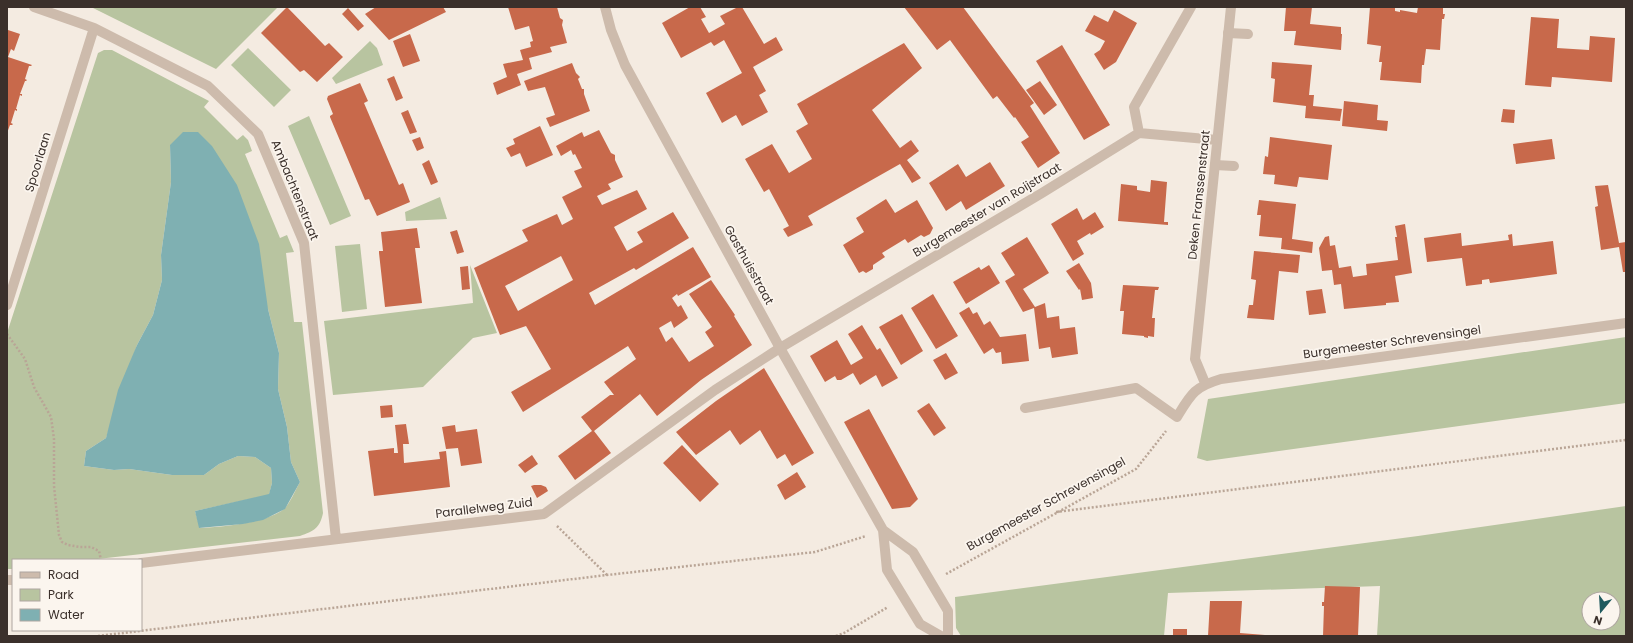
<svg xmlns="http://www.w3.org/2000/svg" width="1633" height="643" viewBox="0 0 1633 643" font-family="Poppins,sans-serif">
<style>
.green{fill:#b8c4a0;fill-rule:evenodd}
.water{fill:#7fb0b2}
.building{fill:#c8694b;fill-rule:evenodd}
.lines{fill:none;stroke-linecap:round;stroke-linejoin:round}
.path{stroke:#b9a596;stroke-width:2.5;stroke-dasharray:2 2;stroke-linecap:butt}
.service{stroke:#cdbbac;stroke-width:10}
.minor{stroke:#cdbbac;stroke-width:10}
.tertiary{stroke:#cdbbac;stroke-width:10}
.labels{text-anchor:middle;stroke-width:3.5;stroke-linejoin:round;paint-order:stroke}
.street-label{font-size:12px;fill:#3b302b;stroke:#fbf5ee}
</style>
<rect width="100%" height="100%" fill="#f4ebe1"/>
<path class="green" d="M91 7H278L216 69Z
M370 41 377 48 383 65 336 84 332 78Z
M248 48 291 90 274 107 231 65Z
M104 50H112L209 101 204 107 237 140 243 135 248 140 252 151 245 154 280 238 287 235 294 252 286 253 294 322H302L323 513C320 528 314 531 300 536L89 560H13V569H7V333L98 53ZM170 145 268 309 279 353 278 389 287 427 291 462 300 482C296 489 289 505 284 509 267 523 221 527 200 528L195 511 269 495 272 483 271 468 255 457 238 456 219 464 204 475H172L129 469 114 470 84 466 86 451 106 438 137 345 153 315 162 280 161 255 171 182Z
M309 116 351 216 330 225 288 126Z
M440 197 447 219 406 221 405 212Z
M360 244 367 309 342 312 335 246Z
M470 265 497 333 473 338 423 387 333 395 324 321 473 303Z
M1626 337V403L1207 461 1197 458 1208 399Z
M1626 506V636H1377L1380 586 1168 593 1164 636H961L956 628 955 597 1418 536ZM1589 599H1613V623H1589Z"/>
<path class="water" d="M183 132H198L212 146 237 185 259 244 268 309 279 353 278 389 287 427 291 462 300 482 285 509 263 520 243 524 199 528 195 511 269 494 272 483 271 468 255 457 238 456 219 464 204 475H172L129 469 114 470 84 466 86 451 106 438 118 390 137 345 153 315 162 280 161 255 171 182 170 145Z"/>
<path class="building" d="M287 7 325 46 329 43 343 57 317 82 304 70 300 72 261 33Z
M376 7H443L446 12 389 40 365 14Z
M508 7H557L560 18 563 20 562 25 567 43 550 47 552 52 529 58 532 69 517 74 521 85 497 95 493 83 507 77 503 64 523 60 520 50 531 47 530 42 533 41 529 26 515 30Z
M690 7H700L706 17 701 19 709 33 725 24 720 16 738 7H742L764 44 776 37 783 50 753 67 766 91 759 95 768 112 742 126 736 115 722 123 706 93 742 73 724 40 714 46 711 42 681 58 662 23Z
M904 7H963L1034 103 1030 106 1060 153 1038 168 1021 142 1029 137 1015 117 1014 118 997 96 993 99 950 40 937 50Z
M1286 7H1312L1310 24 1341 27V34H1342L1341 50 1294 45 1296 31H1284Z
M1370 7H1395V11L1400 12V10L1417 13 1418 7H1443V14H1445L1444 19H1442L1440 50 1426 49 1424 65H1422L1421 83 1380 80 1382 62H1379L1381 46 1367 44Z
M348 8 364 26 358 31 342 14Z
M1114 10 1137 23 1116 62 1104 70 1094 54 1100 50 1105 41 1085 31 1094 15 1108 22Z
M1531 17 1559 19 1557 48 1589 50 1590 36 1615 38 1612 82 1552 77 1551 87 1525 85Z
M8 30 20 34 14 51 11 49 8 57 32 65 31 66H29L25 79 27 80 26 81H25L20 94H22V96L20 95 16 109H17V111L15 110 11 123 13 124 12 125H10L7 133Z
M410 34 420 61 403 67 393 41Z
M904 43 922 68 872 110 900 148 911 140 919 151 907 160 921 178 912 183 900 164 808 216 813 225 788 237 783 229 789 226 769 189 764 192 745 159 772 144 789 173 812 159 796 131 808 124 797 104Z
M1062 45 1110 125 1084 140 1036 61Z
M1272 62 1312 65 1309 95H1314L1313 106 1342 109 1340 121 1305 118 1306 106 1273 102 1275 79 1271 78Z
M572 63 576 73 580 77 578 79 582 89H584V94L590 111 550 127 546 118 555 115 545 87 528 91 524 81Z
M394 76 403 98 396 101 387 79Z
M1040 81 1057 105 1044 115 1026 90Z
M360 83 368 101 364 103 399 185 403 183 410 202 377 216 369 199 365 200 330 117V116L333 114 327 99 328 96Z
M1344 101 1378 105 1377 120 1388 121 1387 131 1342 126Z
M1503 109 1515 110 1514 123 1501 122Z
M408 110 417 132 410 134 401 113Z
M540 126 553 155 526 167 520 153 511 157 506 148 515 144 513 139Z
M599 130 611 153 615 155V160L623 177 608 184 611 189 597 196 602 205 637 190 647 209 614 227 627 251 643 242 637 232 673 212 689 238 636 270 634 268 589 293 595 305 693 247 711 277 678 296 677 294 672 298 678 307 681 305 688 318 674 328 671 321 659 328 666 342 672 337 689 362 714 346 705 332 712 327 689 294 711 280 735 315 734 316 752 345 701 380 657 416 640 394 594 431 611 453 575 480 558 456 592 431 581 417 610 395H614L604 382 636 359 628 346 523 412 511 392 551 369 526 326 500 335 474 268 528 241 522 230 557 214 562 225 573 219 562 197 582 187 574 171 582 168 575 154 573 155 571 150 561 156 556 146 582 132 584 137ZM561 256 573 280 518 311 505 286Z
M420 137 424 148 417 151 412 140Z
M1270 137 1332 145 1328 180 1299 177 1297 187 1274 184 1275 175 1263 174 1265 156 1268 157Z
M1552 139 1555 159 1516 164 1513 144Z
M429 160 438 182 431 185 422 164Z
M990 162 1005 186 966 210 961 201 946 211 929 183 958 164 966 177Z
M1151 180 1167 182 1164 222H1168V225L1118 221 1121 184 1137 186V190L1150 192Z
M1608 185 1619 243 1626 242V272H1623L1619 247 1601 250 1595 207 1598 206 1595 186Z
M886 199 895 213 917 200 933 228 930 234 924 237 921 235 908 243 905 239 882 253 885 257 873 265V269L866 273 863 271 859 273 843 245 864 232 856 218Z
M1259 200 1296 204 1292 239 1313 242 1312 253 1281 249 1282 238 1259 236 1261 215H1257Z
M1077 208 1083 220 1095 212 1104 227 1091 235 1090 233 1077 241 1084 254 1073 261 1051 224Z
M1405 224 1412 273 1395 276 1399 302 1386 303V305L1344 309 1341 284 1334 285 1332 270 1322 271 1319 248 1325 237 1329 236 1330 246 1335 245 1339 268 1351 266 1353 277 1367 275 1366 264 1398 260 1395 237H1397L1395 226Z
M417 228 420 248H415L422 303 385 307 379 253V251H383L381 232Z
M457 230 464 252 457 254 450 232Z
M1461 233 1462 246 1509 240 1508 235 1512 234 1513 246 1553 241 1557 274 1490 283 1489 279 1482 280V284L1466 286 1462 258 1427 262 1424 238Z
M1027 237 1049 273 1023 289 1035 307 1045 303 1047 318 1059 316 1060 329 1075 327 1078 354 1052 358 1050 347 1039 349 1034 308 1023 312 1005 281 1015 275 1001 253Z
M1254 251 1300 255 1298 273 1279 271 1274 320 1247 318 1249 305H1253L1256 280 1251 279Z
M1079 263 1091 283 1093 298 1082 300 1080 289 1079 290 1066 271Z
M989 265 1000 283 966 304 953 282 979 267 981 270Z
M468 266 470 289 462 290 460 267Z
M1123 285 1159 287 1158 290H1155L1152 318H1155L1154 337 1148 336V338L1144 337V336L1122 334 1124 311H1120Z
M1322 289 1326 313 1309 315 1306 291Z
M933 294 958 336 936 349 911 308Z
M969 307 973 314 977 312 984 325 990 321 1000 337 1026 334 1029 361 1002 364 1001 352 996 353 993 348 984 354 959 313Z
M902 314 923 351 901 365 879 327Z
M862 325 877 350 880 348 898 378 882 387 876 375 860 385 853 373 841 380H837L835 376 825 382 810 356 837 340 851 365 863 358 848 334Z
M946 353 958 373 945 380 933 360Z
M764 368 814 453 792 466 785 454 777 459 760 430 740 445 730 430 696 455 676 432 716 401Z
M929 403 946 428 934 436 917 411Z
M392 405 393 417 381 418 380 406Z
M869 409 918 499 910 507 892 509 844 422Z
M406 424 409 444H403L404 463 440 459 439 452 446 451 450 487 374 496 368 451 394 448V453H398L395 425Z
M455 425 456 432 477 429 482 463 461 466 458 448 446 449 442 427Z
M682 445 719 484 700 502 663 463Z
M532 455 538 464 525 473 518 465Z
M797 472 806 487 785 500 777 485Z
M534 485H541L546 487 548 491 537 498 531 486Z
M1325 586 1360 587 1358 636H1323L1324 606H1322V602H1324Z
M1210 601H1242L1240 633 1265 635V636H1208Z
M1173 629H1187V636H1173Z"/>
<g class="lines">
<path class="path" d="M7 334 25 359 34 387 51 417 54 439V486L59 535 62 542 68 545 80 547H91L99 551 101 560
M1056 512 1626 440
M557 526 607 575
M946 574 1136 469 1166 431
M98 636 607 575 815 552 866 536
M836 636 844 633 888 607"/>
<path class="service" d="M1228 33 1248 34
M1215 165 1234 166"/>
<path class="minor" d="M34 7 94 28 208 86 258 134 304 243 336 539
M1139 133 1134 107 1191 7
M7 305 94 28
M1205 383 1195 359 1231 7
M1025 408 1136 388 1177 417C1191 394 1194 387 1221 379L1626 323
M141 563 544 514 715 390 780 348 1042 193 1139 133 1217 140
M7 580H13"/>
<path class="tertiary" d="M605 7 611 30 625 65 780 348 883 530 913 552 948 611V636
M883 530 887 570 920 624 941 636"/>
</g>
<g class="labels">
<g class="street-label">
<text transform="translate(38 162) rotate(-73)" y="4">Spoorlaan</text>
<text transform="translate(295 190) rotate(68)" y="4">Ambachtenstraat</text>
<text transform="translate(1199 195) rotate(-84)" y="4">Deken Franssenstraat</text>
<text transform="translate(987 210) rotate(-31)" y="4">Burgemeester van Roijstraat</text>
<text transform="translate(749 265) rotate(61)" y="4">Gasthuisstraat</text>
<text transform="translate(1392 342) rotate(-8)" y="4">Burgemeester Schrevensingel</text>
<text transform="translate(1046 504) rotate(-29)" y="4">Burgemeester Schrevensingel</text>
<text transform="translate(484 508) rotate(-7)" y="4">Parallelweg Zuid</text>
</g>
</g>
<rect width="1633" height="643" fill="none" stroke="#3b302b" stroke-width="16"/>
<rect x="12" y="559" width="130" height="72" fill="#fbf5ee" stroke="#aea6a0"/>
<rect x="20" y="572" width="20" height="6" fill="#cdbbac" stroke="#aea6a0"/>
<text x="48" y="579" font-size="12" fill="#3b302b">Road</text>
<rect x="20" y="589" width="20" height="12" fill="#b8c4a0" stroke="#aea6a0"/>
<text x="48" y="599" font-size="12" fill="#3b302b">Park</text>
<rect x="20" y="609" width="20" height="12" fill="#7fb0b2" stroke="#aea6a0"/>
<text x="48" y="619" font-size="12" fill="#3b302b">Water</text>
<g transform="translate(1601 611) rotate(198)"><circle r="19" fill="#fbf5ee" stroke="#aea6a0"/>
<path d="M0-3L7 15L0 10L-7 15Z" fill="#1f5a5e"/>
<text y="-6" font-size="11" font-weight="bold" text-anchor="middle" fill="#3b302b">N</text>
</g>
</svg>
